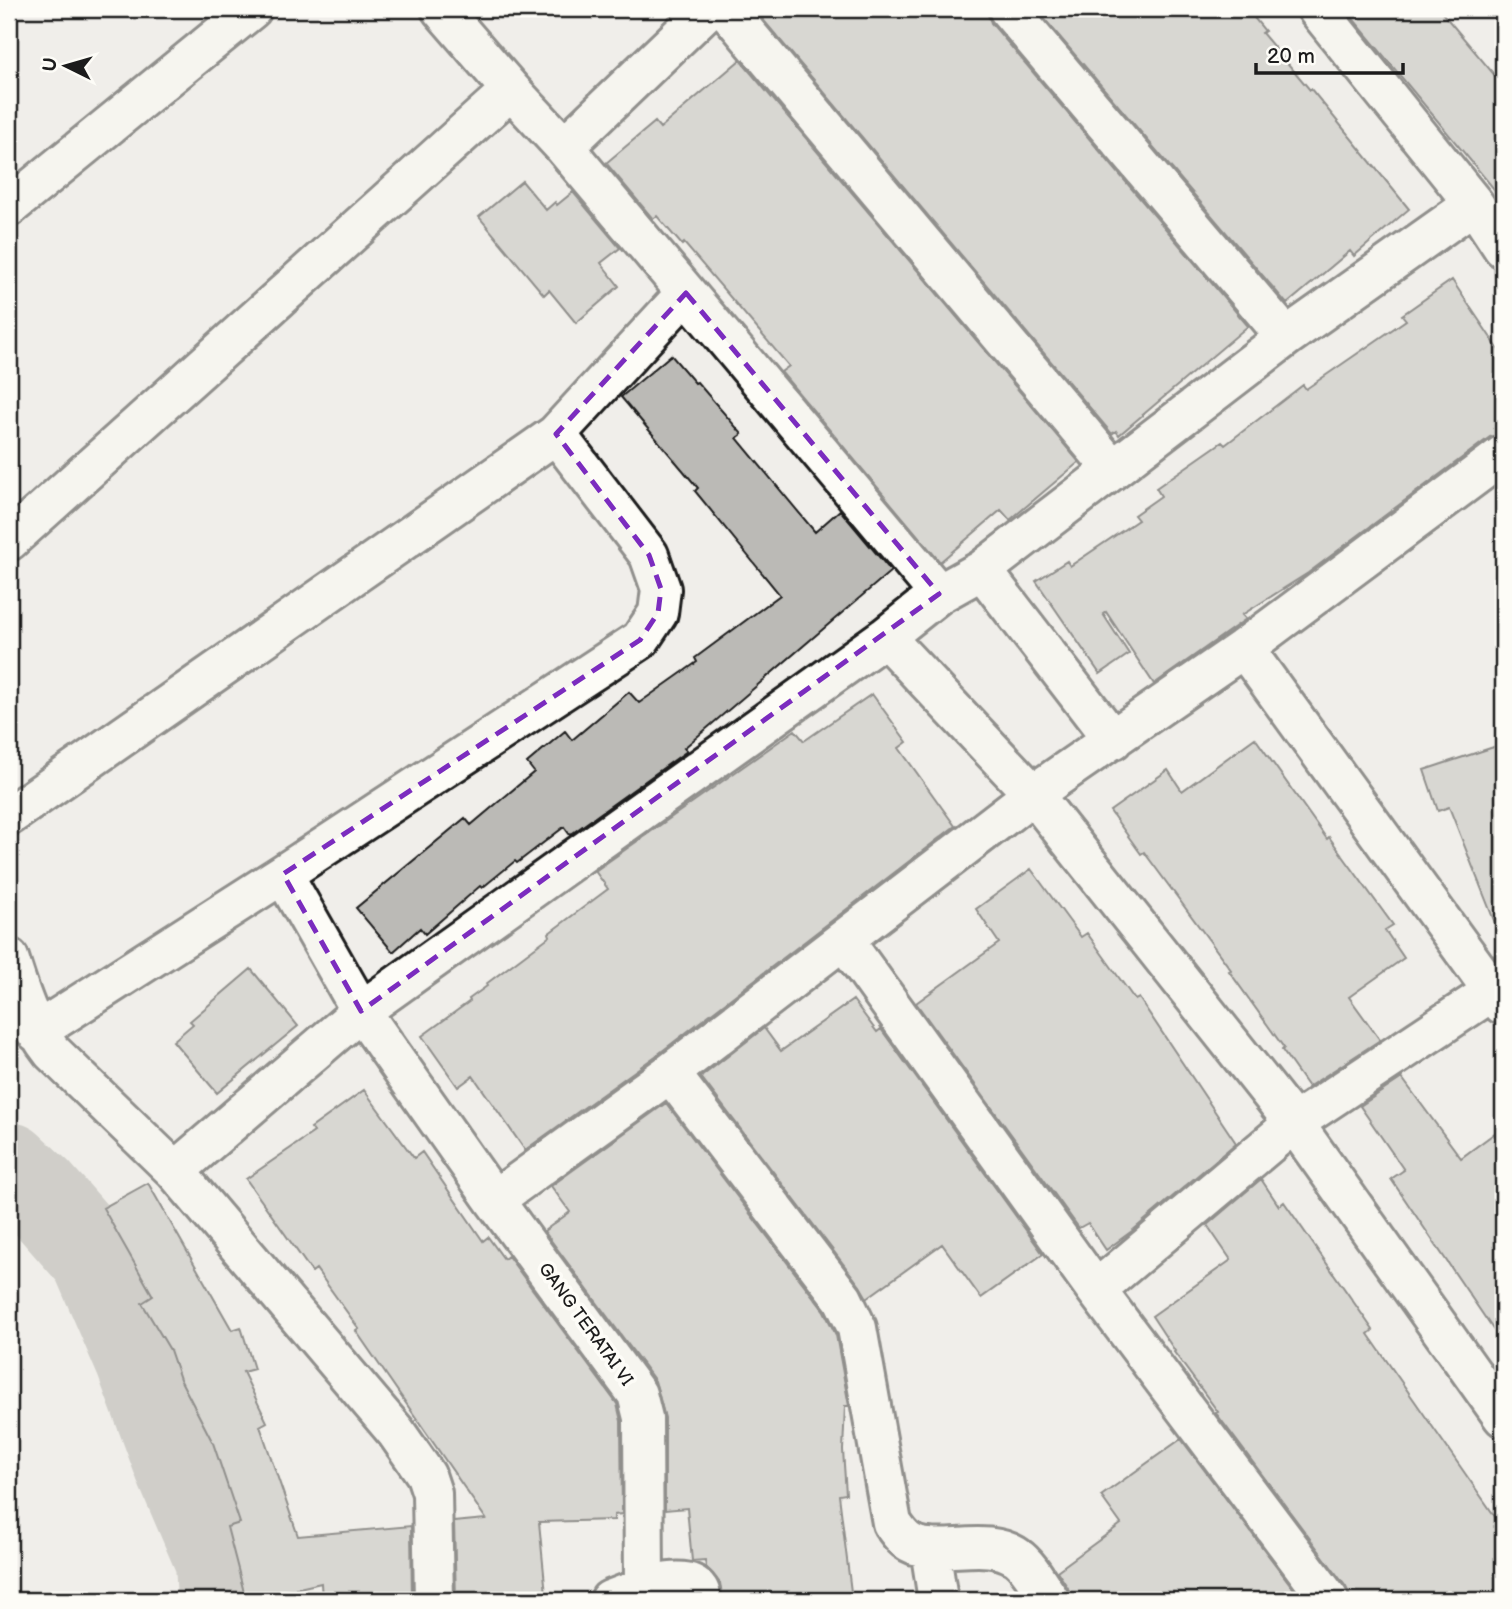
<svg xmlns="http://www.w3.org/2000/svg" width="1512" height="1609" viewBox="0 0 1512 1609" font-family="'Balsamiq Sans',sans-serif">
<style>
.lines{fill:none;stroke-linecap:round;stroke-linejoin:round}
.river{stroke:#a8a7a3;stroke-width:88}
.building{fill:#bbbab6;stroke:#1c1c1c;stroke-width:2}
.minor-casing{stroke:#1c1c1c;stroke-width:44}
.minor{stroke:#fdfcf7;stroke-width:38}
.marked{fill:none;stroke:#7b2cbf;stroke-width:5;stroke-dasharray:14 9;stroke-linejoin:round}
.labels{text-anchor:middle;stroke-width:7;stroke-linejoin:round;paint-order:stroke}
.street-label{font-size:18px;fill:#1c1c1c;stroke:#fdfcf7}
</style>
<rect width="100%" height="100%" fill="#f0eeea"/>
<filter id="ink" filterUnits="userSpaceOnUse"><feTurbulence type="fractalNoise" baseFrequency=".0143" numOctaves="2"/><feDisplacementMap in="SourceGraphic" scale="14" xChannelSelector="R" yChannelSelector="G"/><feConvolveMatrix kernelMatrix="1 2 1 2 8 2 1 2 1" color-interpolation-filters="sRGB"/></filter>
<g filter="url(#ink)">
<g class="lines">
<path class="river" d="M9 1166 38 1193 95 1258 139 1360 181 1472 219 1561 221 1600"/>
</g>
<path class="building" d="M754 9H987L991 23 1248 326 1119 435 1116 431 1112 434Z
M1036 9H1247L1265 31 1262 33 1310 90 1311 89 1409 209 1354 256 1350 251 1287 304Z
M1345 9H1439L1503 85V200Z
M740 60 1079 462 1010 520 1001 510 940 562 781 372 789 366 684 243 682 245 657 216 653 219 606 163 655 122 660 128Z
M522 181 546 210 555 202 557 205 573 192 620 248 601 263 619 286 576 323 549 290 544 295 479 217Z
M1452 280 1503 356V434L1490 437 1308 573 1242 615 1246 619 1154 684 1106 612 1103 614 1129 654 1100 674 1036 581 1067 561 1070 566 1138 520 1134 515 1161 496 1156 488 1222 442 1225 445 1303 385 1306 389 1406 320 1402 315Z
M671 355 695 383 697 382 742 434 737 438 815 532 840 510 891 571 684 748 687 751 570 835 564 827 517 863 515 861 482 888 480 886 425 934 420 928 393 952 356 908 465 818 471 825 534 772 527 763 565 731 572 740 629 692 639 703 697 662 695 658 780 595 695 491 698 488 621 397Z
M872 694 907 742 899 748 955 826 657 1055 525 1150 473 1076 458 1087 422 1036 470 1001 469 999 487 986 486 984 550 936 549 933 608 889 595 871 795 730 804 741Z
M1255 738 1327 839 1329 837 1393 925 1385 930 1404 958 1349 997 1380 1040 1308 1087 1282 1050 1284 1048 1229 971 1231 970 1144 852 1141 854 1110 811 1168 770 1182 791Z
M1503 744V938H1501L1449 807 1438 811 1424 770Z
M1031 869 1081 937 1087 933 1135 1000 1139 998 1236 1143 1132 1231 1106 1250 1088 1223 1079 1228 916 1003 999 943 976 909Z
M251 969 298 1026 217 1093 173 1041 193 1024 190 1021Z
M853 1000 877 1032 881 1029 1043 1254 981 1298 942 1244 867 1298 860 1286 701 1077 764 1028 781 1051Z
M1402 1078 1461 1158 1503 1127V1344L1391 1179 1404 1170 1360 1106Z
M364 1090 414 1158 422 1152 483 1241 488 1237 504 1259 508 1256 617 1404 621 1421 622 1514 614 1515V1520L539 1522 546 1594 456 1600 454 1522 486 1519 356 1331 359 1329 316 1269 312 1272 246 1179 314 1132 311 1128Z
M666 1103 824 1311 836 1335 849 1406H845L843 1450 846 1494 839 1495 852 1600H723L720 1583 706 1567 705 1560 692 1561 687 1508 665 1510V1418L655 1381 544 1231 570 1212 551 1186Z
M1261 1179 1279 1206 1284 1202 1373 1330 1368 1334 1503 1528V1600H1350L1346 1587 1216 1413 1218 1412 1174 1352 1175 1351 1152 1316 1231 1260 1207 1225Z
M148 1183 232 1330 241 1327 254 1369 243 1372 267 1422 260 1426 298 1536 411 1526 412 1600H322L321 1583 246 1600 227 1527 240 1523 213 1443 180 1379 170 1350 142 1303 153 1296 103 1208Z
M1181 1439 1302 1600H1071L1068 1588 1057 1571 1121 1524 1101 1496Z"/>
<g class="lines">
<g class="minor-casing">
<path id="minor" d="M441 9 511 90 564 147 939 594
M726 9 1112 468
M1008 9 1286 337
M1317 9 1474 204 1503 248
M564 147 708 9
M9 207 252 9
M9 541 511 90
M982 570 1113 740
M885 637 1033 794 1294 1123 1503 1417
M1244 648 1503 1005
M9 816 556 434 686 293
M283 874 361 1011 494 1200 637 1394 643 1418 644 1586
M844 940 1096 1290 1329 1600
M9 958C20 993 29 1023 52 1052L175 1171 396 1432 426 1475 432 1493 434 1600
M36 1032 283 874 640 640 658 613 661 589 649 555 556 434
M670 1073 843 1299 857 1328 892 1523C896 1529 901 1536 906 1540 933 1561 984 1534 1017 1557 1030 1566 1040 1587 1050 1600
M175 1171 361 1011 885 637 939 594 982 570 1286 337 1474 204
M494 1200 670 1073 1033 794 1244 648 1503 455
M1096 1290 1294 1123 1493 991
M930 1548 938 1600
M610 1600C628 1593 685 1569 699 1590 701 1593 701 1597 702 1600"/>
</g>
<use href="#minor" class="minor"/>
</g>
</g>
<path d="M0 0H1512V1609H0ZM686 293 939 594 361 1011 283 874 640 640 658 613 661 589 649 555 556 434Z" fill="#f0eeea" fill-opacity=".55" fill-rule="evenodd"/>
<path class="marked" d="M686 293 939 594 361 1011 283 874 640 640 658 613 661 589 649 555 556 434Z"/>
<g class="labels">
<g class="street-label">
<text transform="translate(586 1324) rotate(54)" y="6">GANG TERATAI VI</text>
</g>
</g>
<rect width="1512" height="1609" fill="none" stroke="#fdfcf7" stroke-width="35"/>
<rect x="18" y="18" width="1477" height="1574" fill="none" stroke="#1c1c1c" stroke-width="2.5" filter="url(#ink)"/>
<g transform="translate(66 66) rotate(275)" stroke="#fdfcf7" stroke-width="5" paint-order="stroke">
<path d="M0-5L12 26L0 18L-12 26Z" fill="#1c1c1c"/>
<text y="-10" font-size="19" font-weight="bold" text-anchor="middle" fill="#1c1c1c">U</text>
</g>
<path d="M1256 63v10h147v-10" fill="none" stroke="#1c1c1c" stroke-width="3.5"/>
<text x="1267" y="63" font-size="21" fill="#1c1c1c" stroke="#fdfcf7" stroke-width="5" paint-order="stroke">20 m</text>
</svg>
